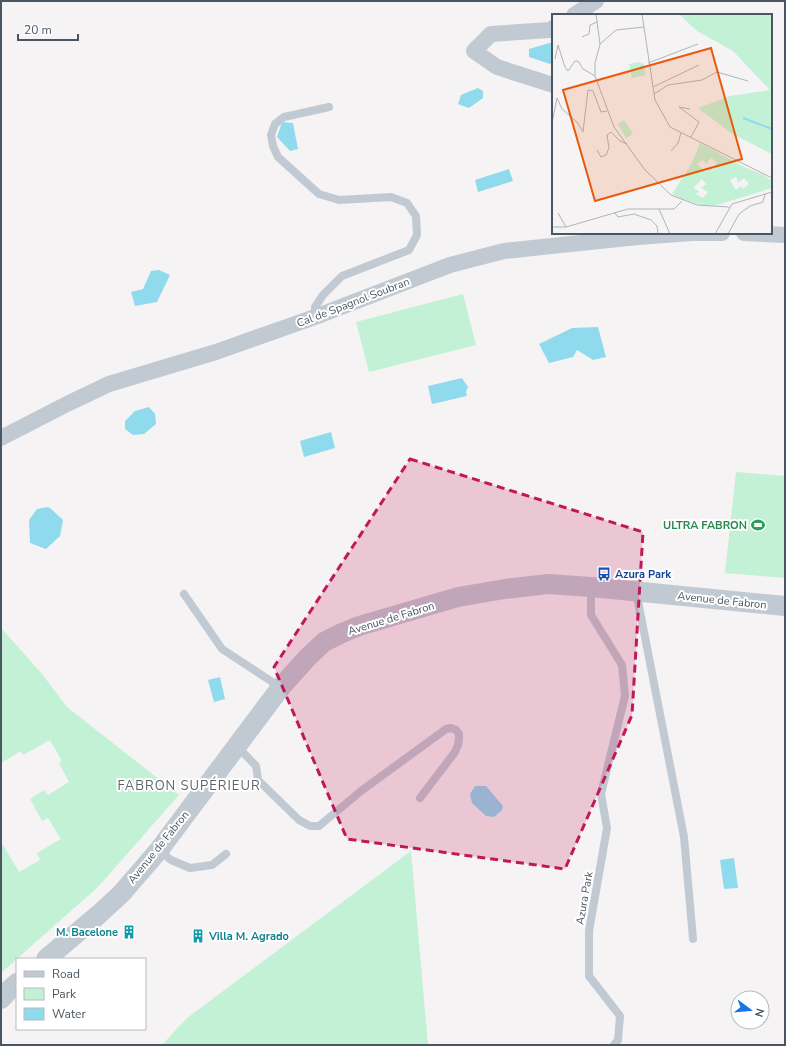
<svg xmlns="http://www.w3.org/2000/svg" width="786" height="1046" viewBox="0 0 786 1046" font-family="'Nunito Sans',sans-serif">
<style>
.green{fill:#c3f1d5}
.water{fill:#90daee}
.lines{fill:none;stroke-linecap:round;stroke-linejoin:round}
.service{stroke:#c1cad2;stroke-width:8}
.minor{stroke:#c1cad2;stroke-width:16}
.tertiary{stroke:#c1cad2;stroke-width:20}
.marked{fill:#c2185b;fill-opacity:0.2;stroke:#c2185b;stroke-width:3;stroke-dasharray:8 5;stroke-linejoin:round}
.labels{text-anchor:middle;stroke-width:4;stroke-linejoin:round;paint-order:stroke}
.street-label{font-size:11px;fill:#4a5661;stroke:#fff}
.leisure-label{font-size:11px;font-weight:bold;fill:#27864d;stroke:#fff;text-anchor:end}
.transit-label{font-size:11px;font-weight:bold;fill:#164399;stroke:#fff;text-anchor:start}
.culture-label{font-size:11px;font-weight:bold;fill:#0d838f;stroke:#fff;text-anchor:end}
.quarter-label{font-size:13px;letter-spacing:1px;fill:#5f6368;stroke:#fff}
.inset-river{fill:none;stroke:#90daee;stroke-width:2}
.inset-road{fill:none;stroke:#b1b4b9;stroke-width:1}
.view{fill:#e8590c;fill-opacity:0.15;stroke:#e8590c;stroke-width:2}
.inset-edge{fill:none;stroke:#4a5661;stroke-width:2}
</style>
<rect width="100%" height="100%" fill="#f5f3f3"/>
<path class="green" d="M463 294 476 345 369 372 356 322Z
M736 472 785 476V578L725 573Z
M1 628 42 674 67 707 179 795 98 887 1 973V846L3 845 19 872 40 860 37 853 61 839 48 818 42 821 30 799 44 790 48 795 69 782 59 763 62 761 50 740 23 755 21 751 1 763Z
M411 851 428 1045H162L187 1018Z"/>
<path class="water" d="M553 42V62L550 64 529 57V49Z
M478 88 483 91V98L469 108 458 104 461 95Z
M282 122 293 123 298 149 290 151 277 137Z
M509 169 513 181 478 192 475 180Z
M159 270 170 275 157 302 135 306 131 292 143 289 151 271Z
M598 327 606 357 593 360 577 350 573 357 549 363 539 344 572 328Z
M462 378 468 387 466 392 467 396 432 404 428 386Z
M149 407 155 414 156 424 144 434 133 435 125 429V421L135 411Z
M331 432 335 448 304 457 300 441Z
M48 507 50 508 63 520 60 536 46 549 30 543 29 520 37 509Z
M220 677 225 699 214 702 208 680Z
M475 786H486L503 806 502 810 494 817 486 816 472 803 470 794Z
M734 858 738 888 724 889 720 860Z"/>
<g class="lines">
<path class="service" d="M315 317V307L323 295 342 276 409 250 417 235 416 216 407 203 391 197 339 200 319 194 278 157 273 146 271 135 275 124 284 117 329 107
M591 588V615L622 665 625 696 601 794 607 828 589 931V976L620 1016 618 1040 614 1045
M636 591 684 837 693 939
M184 594 222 649 280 687
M237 746 256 766 258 780 299 820 310 826H319L361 791 446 729 451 728 456 730 459 734V739L458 745 455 752 420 798
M159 850 171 860 190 868 212 865 226 854"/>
<path class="minor" d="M574 15 596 1
M553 28 550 30 491 34 474 51 497 67 553 85
M744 233 785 235
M1 438 67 404 109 384 216 352 315 317 450 265 504 251 638 237 692 233H722"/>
<path class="tertiary" d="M46 959 97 916 121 894 159 850 281 687 307 658 324 642 342 633 359 626 458 597 505 589 548 584 591 587 785 606
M1 999 9 990 17 983"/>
</g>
<path class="marked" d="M410 459 643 532 632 715 565 869 347 839 274 667Z"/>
<defs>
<g id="stadium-bare" transform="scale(1.08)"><path d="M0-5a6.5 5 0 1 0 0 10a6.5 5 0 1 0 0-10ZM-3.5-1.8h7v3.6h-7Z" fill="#2e9e5b" stroke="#fff" stroke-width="2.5" paint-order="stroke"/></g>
<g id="bus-bare" transform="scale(1.08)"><path d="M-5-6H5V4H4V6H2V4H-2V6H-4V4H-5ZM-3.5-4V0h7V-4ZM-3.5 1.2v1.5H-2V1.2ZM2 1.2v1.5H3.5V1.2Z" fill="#1a4fb4" stroke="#fff" stroke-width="2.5" paint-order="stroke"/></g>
<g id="building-bare" transform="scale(1.08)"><path d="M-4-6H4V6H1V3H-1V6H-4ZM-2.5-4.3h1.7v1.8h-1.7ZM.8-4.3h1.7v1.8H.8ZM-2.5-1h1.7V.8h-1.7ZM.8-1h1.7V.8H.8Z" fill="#0f9aa8" stroke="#fff" stroke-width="2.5" paint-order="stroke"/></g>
</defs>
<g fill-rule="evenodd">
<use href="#stadium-bare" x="758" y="525"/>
<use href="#bus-bare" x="604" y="574"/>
<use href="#building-bare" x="129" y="932"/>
<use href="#building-bare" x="198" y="936"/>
</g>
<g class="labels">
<g class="street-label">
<text transform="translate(353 302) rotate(-21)" y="4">Cal de Spagnol Soubran</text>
<text transform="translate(722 600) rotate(6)" y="4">Avenue de Fabron</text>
<text transform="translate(391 618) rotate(-17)" y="4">Avenue de Fabron</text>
<text transform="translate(158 847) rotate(-51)" y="4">Avenue de Fabron</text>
<text transform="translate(584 898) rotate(-80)" y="4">Azura Park</text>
</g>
<g class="leisure-label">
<text x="747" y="529">ULTRA FABRON</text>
</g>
<g class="transit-label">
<text x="615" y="578">Azura Park</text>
</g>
<g class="culture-label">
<text x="118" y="936">M. Bacelone</text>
<text x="209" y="940" text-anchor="start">Villa M. Agrado</text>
</g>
<g class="quarter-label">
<text x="189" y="790">FABRON SUPÉRIEUR</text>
</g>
</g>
<g transform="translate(552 14)">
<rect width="220" height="220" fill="#f5f3f3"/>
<path d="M127 0H220V140L179 119 146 94 178 82 218 76 181 37 145 17ZM86 48 92 50 94 61 80 64 77 50ZM72 106 81 120 74 124 66 110ZM148 129 194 154 212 161 220 167V174L165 191 153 192 130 185 120 180 140 149ZM159 144 165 149 161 156 157 153 154 158 145 150 151 146 154 150ZM184 163 186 169 192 164 197 170 191 175 189 172 184 176 178 166ZM150 165 154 170 149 174 156 178 151 184 144 180 147 177 141 174Z" fill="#c3f1d5" fill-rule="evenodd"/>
<path class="inset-river" d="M191 104 220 115"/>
<path class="inset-road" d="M44 0 48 30 43 49V62L62 113 93 156 119 181 145 191 177 193M90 0 103 86 118 113 220 164M30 23 37 20 38 11 45 8M48 30 64 16 92 13M3 45 6 31 13 53 16 57 23 47H26L31 55 43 62M96 49 146 30M101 73 147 51M102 80 116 71 150 66 165 58 196 67M138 95 127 93 147 108 139 123M0 109 5 84 10 95 25 108 31 118 36 76 41 77 49 98 55 97M45 136 49 143 54 141 57 134 55 121 59 118 68 127 75 130M119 137 126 129 129 119M107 195 118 220M62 198 66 203 82 200 99 206 105 212 106 220M6 199 14 213M0 213H14L76 195H122L130 187M163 220 180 190 220 178M176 220 187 200 198 192 211 188 213 180"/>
<path class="view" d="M159 34 190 145 43 187 11 76Z"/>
<rect width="220" height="220" class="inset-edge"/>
</g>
<rect width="786" height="1046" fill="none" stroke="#4a5661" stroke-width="4"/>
<rect x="16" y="958" width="130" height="72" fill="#ffffff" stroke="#b7bbc0"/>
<rect x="24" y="971" width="20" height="6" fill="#c1cad2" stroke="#b7bbc0"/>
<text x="52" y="978" font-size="12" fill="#4a5661">Road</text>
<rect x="24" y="988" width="20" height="12" fill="#c3f1d5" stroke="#b7bbc0"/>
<text x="52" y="998" font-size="12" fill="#4a5661">Park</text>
<rect x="24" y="1008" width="20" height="12" fill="#90daee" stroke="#b7bbc0"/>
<text x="52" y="1018" font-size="12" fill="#4a5661">Water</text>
<g transform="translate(750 1010) rotate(106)"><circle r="19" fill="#ffffff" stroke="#b7bbc0"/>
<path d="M0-3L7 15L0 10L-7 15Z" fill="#1a73e8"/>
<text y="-6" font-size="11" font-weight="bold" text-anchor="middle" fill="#4a5661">N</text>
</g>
<path d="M18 34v6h60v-6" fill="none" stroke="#4a5661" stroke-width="2"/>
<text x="24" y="34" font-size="12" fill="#4a5661" stroke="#ffffff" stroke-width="3" paint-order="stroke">20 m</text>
</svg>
